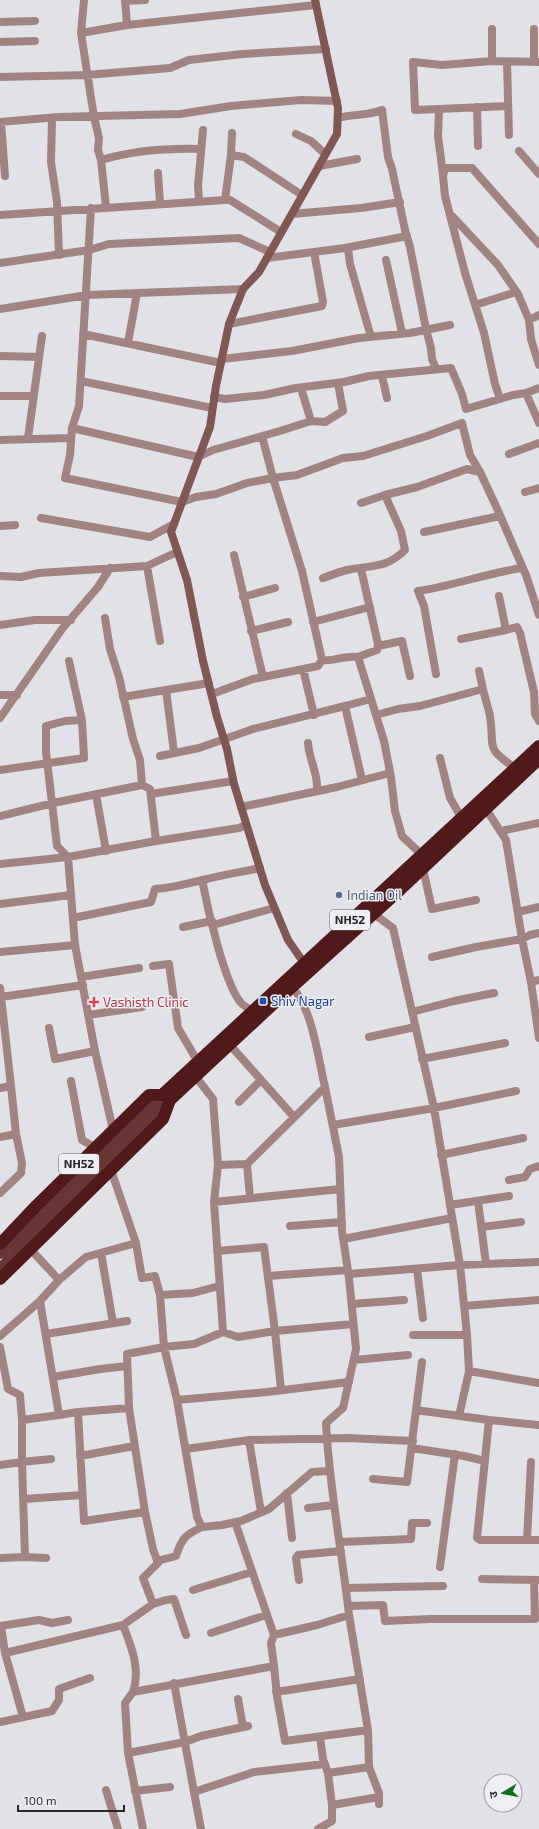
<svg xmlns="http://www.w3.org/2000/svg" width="539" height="1829" viewBox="0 0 539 1829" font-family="'Exo 2','Noto Sans Devanagari',sans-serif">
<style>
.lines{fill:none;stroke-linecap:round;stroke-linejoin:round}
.street{stroke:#a18481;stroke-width:8}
.secondary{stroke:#805753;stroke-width:8}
.primary{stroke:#673734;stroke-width:10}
.highway{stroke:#501a1a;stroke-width:12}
.service-dot{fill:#5c6f8a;stroke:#edeff5;stroke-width:1.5}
.transit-dot{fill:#1a4fb4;stroke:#edeff5;stroke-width:1.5}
.health-dot{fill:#e0444e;stroke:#edeff5;stroke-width:1.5}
.labels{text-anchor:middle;stroke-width:3;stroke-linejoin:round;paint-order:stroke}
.shield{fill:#edeff5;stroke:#636468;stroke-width:1}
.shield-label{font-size:12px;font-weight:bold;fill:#28282b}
.service-label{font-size:13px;fill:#4e5e75;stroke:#edeff5;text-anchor:start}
.transit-label{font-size:13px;fill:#164399;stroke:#edeff5;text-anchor:start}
.health-label{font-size:13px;fill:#be3a42;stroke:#edeff5;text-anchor:start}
</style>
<rect width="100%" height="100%" fill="#e0e2e8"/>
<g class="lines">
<path class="street" d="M84 0 81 33 94 117 99 138 98 150 101 160 106 207
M125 0 127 25 316 5
M125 1 145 0
M0 22 35 21
M81 33 127 25
M0 42 35 41
M492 61V29
M507 62 509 135
M534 62V29
M0 77 87 75 170 68 189 60 242 54 326 49
M508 106 415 110 413 62 442 65 492 61 539 62
M477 107 478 146
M439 110 438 136 443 175
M52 118 51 162 57 202 59 255
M338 118C353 114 367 116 382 110L388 157 392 169 405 230 410 247 426 329 431 348 432 359 436 369
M0 122 58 117 180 114 231 106 301 100 337 101
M1 122 5 176
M296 134 311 141 325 154
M519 151 539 174
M231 155 244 157 302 195
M101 160C135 150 166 148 201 149
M319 166 357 159
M158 173 160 203
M225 200 231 155 232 133
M199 201 198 186 203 130
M91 208 79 406 72 428 70 455 65 478 182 502 196 497 216 494 247 483 273 478 262 436
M292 214 361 208 400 202
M0 215 225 200H230L281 232
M452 216 498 265 518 294 529 320 531 339 539 365
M348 248 350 264 371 337
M267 258 345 248 407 236
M386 260 402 333
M0 263 89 250 109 244 239 238 270 252
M475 305 516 292
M0 309 87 295 243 289
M529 320 539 315
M229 324 322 306 323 302 314 252
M83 334 221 363
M128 343 137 293
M0 356 39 357
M222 359 292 351 359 338 410 333 450 325
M382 376 387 398
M81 381 212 408
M539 388 526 393 539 423
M0 396H34
M214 397 225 399 264 395 296 388 344 382 369 376 451 368 462 394 466 409 513 395 526 393
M500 399 495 384 484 333 465 273 445 196 443 176 445 168H472L539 244
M311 421 325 422 343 411 338 383
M72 428 198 457 213 450 280 431 311 421 301 388
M28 438 42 336
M0 440 71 438
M509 454 539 443
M525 492 539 488
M361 503 385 495 417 487 467 469 480 472
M41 518 150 537 174 524
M0 526 15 525
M424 532 500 516
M234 555 263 677
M147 566 160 641
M361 569 378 644 377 650 358 657 376 715
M0 576 21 577 39 573 147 566 177 552
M323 578C331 575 339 572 347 570 371 565 386 569 405 550L401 531 385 495
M499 596 506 630 517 627 520 633 534 692 535 714 539 721
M243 597 275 588
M105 618 110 649 119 677 133 739 140 760 142 785
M313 622 370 607
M0 625 35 620H71
M251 631 288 622
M461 639 506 630
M378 646 402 641 410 676
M322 660C332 662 345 655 358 657
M69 661 82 720 65 721 46 726V752L57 846 68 857 156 841
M303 669 314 715
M479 671 483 689
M436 674 424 606 418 591C453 586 487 573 522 568
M166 690 174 752
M212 694 253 679 318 666 322 660 302 571 273 478 297 475 343 458 363 456 427 436 462 423 470 455 480 472 495 504 526 575 539 615
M0 695H17
M123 697 209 683
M345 706 371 699
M0 718 62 629 98 587 110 568
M308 743C309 760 319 775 317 791
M160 756 199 748 253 729 345 706 362 780
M440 758 450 798 461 817
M0 770 84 758 82 720
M96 794 106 851
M151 794 233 781
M241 807 337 787 390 773
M486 809 506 840 522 939 531 982 539 1038
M0 816 53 803 142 785 150 789 156 841 239 828 246 825
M501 831 539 823
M421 854 402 836 395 811 391 777 384 741 376 715 398 709 420 706 483 689C485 698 488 707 490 716 495 748 484 747 515 768
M0 864 68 857 75 945 0 952
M423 869 432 909 476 900
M202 880C207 906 225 987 242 1004 245 1006 249 1009 252 1011
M0 904 71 895
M518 912 539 907
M374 914 393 928 434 1108 460 1265 467 1335 469 1371 459 1416
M73 918 151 902 155 889C174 888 189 883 207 879 225 874 242 872 260 868
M213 925 274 908
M183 927 212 921
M75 945 95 1051 113 1130
M432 957 476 947 522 939 530 935 539 933
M153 966 169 964 178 1028 198 1062
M81 977 139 968
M531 982 539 980
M0 988 11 1086 0 1088
M1 997 83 985
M412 1012 454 1001 494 993
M88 1015 142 1007
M49 1028 55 1059 95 1051
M369 1037 415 1027
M230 1045 294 1117
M422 1059 505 1043
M196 1077 213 1099 218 1165 214 1202 223 1332
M71 1081 82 1140 96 1148
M325 1087 339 1157 342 1231 349 1278 356 1349 343 1408 326 1423C329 1487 342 1551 349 1615
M239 1102 261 1080
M333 1125 434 1108 516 1091
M0 1137 16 1134
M441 1155 523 1138
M218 1165 247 1164
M111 1170 136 1243 142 1278 155 1276 160 1295
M509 1180 525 1177 530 1169 539 1166
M0 1193 21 1173 22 1163 16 1134 11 1086
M250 1198 247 1164 325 1087C318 1058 313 1010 292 987
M478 1201 486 1264
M214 1202 340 1189
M450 1205 509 1196
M290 1226 342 1222
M482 1227 521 1222
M343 1239 452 1218
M31 1247 33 1252 59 1280 40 1301 59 1415 78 1412 84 1521 145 1512
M217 1251 264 1247 275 1331 353 1324
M101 1253 113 1323
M417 1269 423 1318
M349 1274 460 1265 539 1262
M268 1276 348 1270
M59 1280 86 1257 136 1243
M352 1304 404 1300
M464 1306 539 1300
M46 1334 127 1321
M413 1335H467
M0 1336 40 1301
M0 1347 8 1389 20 1395 22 1420
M354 1360 408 1355
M469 1371 539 1383
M53 1377 100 1369 127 1366
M281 1390 275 1331 238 1337 223 1332 194 1344 164 1347 177 1400 197 1517 202 1527 222 1525 241 1521 269 1509 312 1472 328 1471
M177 1400 267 1392 349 1382
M129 1408 127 1354 164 1347 160 1295 193 1293 219 1286
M416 1410 489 1420 477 1538 480 1540H539
M489 1420 539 1425
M412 1448 464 1456 485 1461
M186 1449 249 1440
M80 1456 134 1446
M0 1465 22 1462V1420L59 1415
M373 1479 407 1482 422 1362
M287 1493 292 1538
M24 1499 82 1495
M308 1508 334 1505
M261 1512 249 1440 347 1438 413 1441
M235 1522 274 1635 317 1625 349 1615 368 1730 369 1767 379 1793V1804
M527 1540 531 1462
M340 1542 411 1539 412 1523H427
M25 1557 46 1558
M0 1558 25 1557 22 1462 51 1459
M157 1561 176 1556C182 1538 185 1535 202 1527
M440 1567 455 1454
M482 1579 538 1580
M299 1580 296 1558 298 1555 341 1551
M346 1588 443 1586
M193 1590 252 1572
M153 1604 166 1600 174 1599 186 1635
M348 1606 383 1605 385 1621 430 1619H535L534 1580
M123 1625C131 1646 141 1669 133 1692
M0 1626 39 1620 52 1623 68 1620
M1 1626 5 1653
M211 1633 266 1615
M274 1666 277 1696 285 1741 368 1730
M174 1683 194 1792 254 1772 325 1764
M276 1692 360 1679
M238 1699 243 1727
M23 1717 5 1653 123 1625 153 1604 143 1578 158 1563 153 1549 145 1512 129 1408 78 1412
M0 1722 52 1711 59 1700V1689L90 1678
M320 1737 323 1759 328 1773 369 1767
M128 1753 185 1742 201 1736 248 1726
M328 1773 332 1805 379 1797
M106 1790 118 1829
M135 1791 170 1787
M194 1792 201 1829
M143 1829 128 1753 125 1703 133 1692 274 1666 271 1643 274 1635
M318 1829 332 1821V1805"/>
<path class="secondary" d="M304 963 288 940 265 885 234 784 227 749 217 717 203 661 187 580 171 532 210 427 216 386 229 324 243 289 259 272 337 134 338 108 335 94 315 0"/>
<path class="primary" d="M0 1254 162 1095
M0 1268 168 1103"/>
<path class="highway" d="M0 1244 36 1206 149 1095H162L539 746
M0 1279 163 1119 170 1100 282 996 400 890 539 759"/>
</g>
<circle class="service-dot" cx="339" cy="895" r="4"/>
<rect class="transit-dot" x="259" y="997" width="8" height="8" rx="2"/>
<path class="health-dot" d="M92 996h4v4h4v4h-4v4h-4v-4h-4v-4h4z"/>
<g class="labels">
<g class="shield">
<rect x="330" y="910" width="40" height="20" rx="3"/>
<rect x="59" y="1154" width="40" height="20" rx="3"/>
</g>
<g class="shield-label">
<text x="350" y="924">NH52</text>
<text x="79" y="1168">NH52</text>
</g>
<g class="service-label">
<text x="347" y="900">Indian Oil</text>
</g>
<g class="transit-label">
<text x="271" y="1006">Shiv Nagar</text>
</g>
<g class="health-label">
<text x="103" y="1007">Vashisth Clinic</text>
</g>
</g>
<g transform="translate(503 1793) rotate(260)"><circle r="19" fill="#edeff5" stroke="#9e9fa4"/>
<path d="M0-3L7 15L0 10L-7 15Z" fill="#076f1f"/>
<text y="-6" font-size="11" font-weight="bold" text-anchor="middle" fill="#28282b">उ</text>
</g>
<path d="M18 1805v6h106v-6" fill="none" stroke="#28282b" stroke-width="2"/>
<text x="24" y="1805" font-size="12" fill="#28282b" stroke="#edeff5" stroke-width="3" paint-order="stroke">100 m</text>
</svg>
